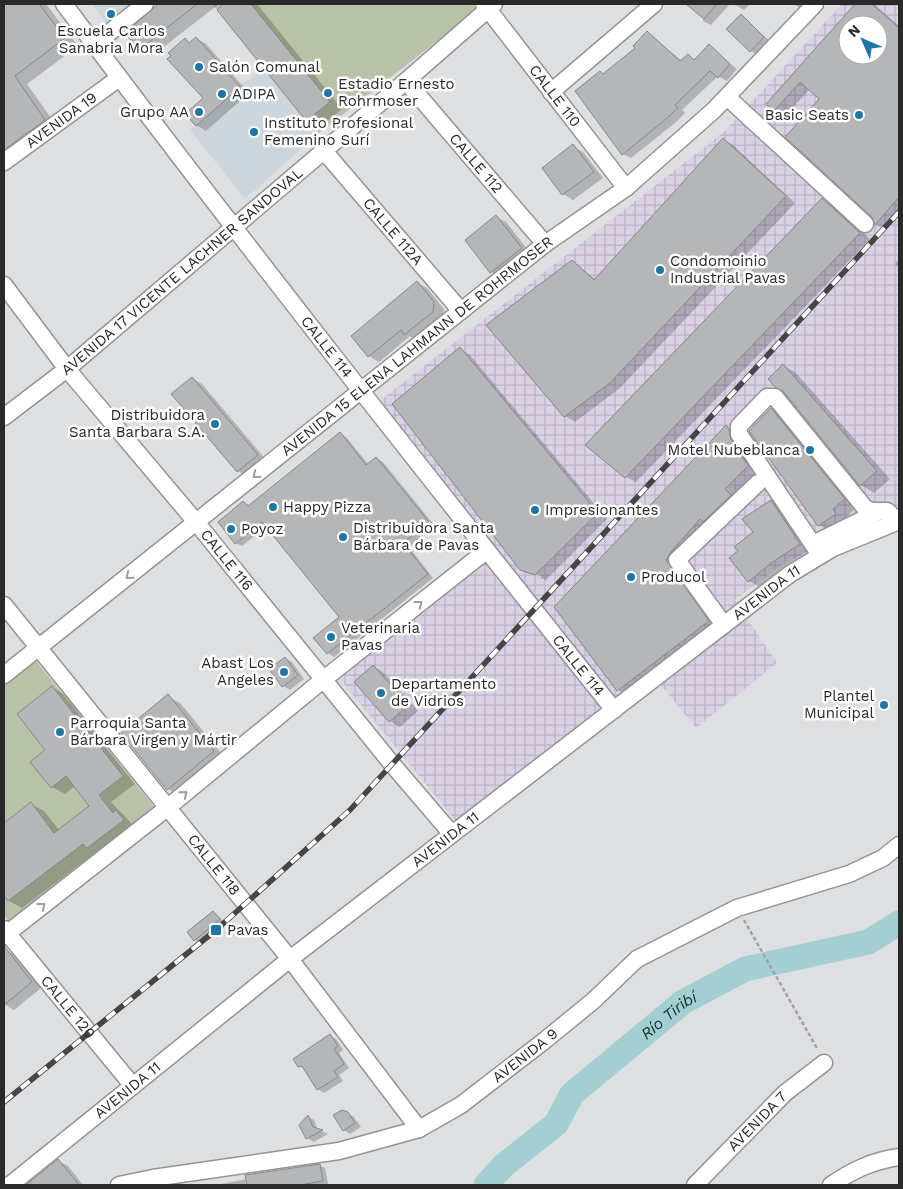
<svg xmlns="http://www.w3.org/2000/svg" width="903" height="1189" viewBox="0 0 903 1189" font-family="'Work Sans',sans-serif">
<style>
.built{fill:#ced6dd}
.industrial{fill:url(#industrial-grid);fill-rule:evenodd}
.green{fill:#b8c2a7;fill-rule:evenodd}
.shadow{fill:#0003;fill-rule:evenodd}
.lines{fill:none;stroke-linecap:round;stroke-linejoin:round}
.river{stroke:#a3cfd2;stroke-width:25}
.building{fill:#b5b6b8;stroke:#868889;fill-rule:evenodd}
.minor-casing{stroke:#939495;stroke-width:19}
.path{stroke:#a1a2a3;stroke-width:2.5;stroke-dasharray:4 2.5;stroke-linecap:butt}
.minor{stroke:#fff;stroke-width:16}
.rail-casing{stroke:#454546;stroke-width:5.5}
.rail{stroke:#fff;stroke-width:4;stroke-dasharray:11;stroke-linecap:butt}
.oneway{stroke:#9f9f9f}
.poi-dot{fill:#1f76a5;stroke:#fff;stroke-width:2}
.labels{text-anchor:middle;stroke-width:5;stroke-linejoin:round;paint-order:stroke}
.poi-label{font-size:15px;fill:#29292a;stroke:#fff;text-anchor:start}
.street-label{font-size:15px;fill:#29292a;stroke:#fff}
.water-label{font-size:16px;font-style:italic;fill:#063335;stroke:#fff}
</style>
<defs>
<pattern id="industrial-grid" width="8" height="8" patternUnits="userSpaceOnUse" patternTransform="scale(1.25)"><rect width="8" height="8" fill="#dbd1e5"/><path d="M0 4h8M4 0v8" fill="none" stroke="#bcb3c5"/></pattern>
</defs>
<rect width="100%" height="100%" fill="#dedfe1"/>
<path class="built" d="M92 4H135L108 25Z
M264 66 306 121 319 133 245 199 190 130Z"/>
<path class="industrial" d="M842 4H899V509L778 567 735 600 777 663 696 728 650 672 456 821 339 678 497 555 373 406 725 131ZM848 25H878V55H848Z"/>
<path class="green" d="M212 4H472L477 10 319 133 306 121 264 66Z
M35 660 155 808 10 923 4 915V685ZM52 686 123 776 87 804 66 776 30 762 45 750 17 714Z"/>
<path class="shadow" d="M46 4 78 46 27 84 58 128 4 167V5Z
M162 4H219L152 56 139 49 127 33Z
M225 4H257L342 109 320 127 307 120 218 10Z
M688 4H730L711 25 703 21V17Z
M734 4H750L744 10Z
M793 4H805L801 8Z
M857 4H874L899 26V215L886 230 876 224 821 99 810 89 785 116 767 104ZM848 25H878V55H848Z
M741 16 770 41 757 54 751 51Z
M648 33 682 61 688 55 696 60 709 46 737 69 727 81 718 76 682 110 685 113 675 123 631 158 623 154 604 75 637 48Z
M196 38 206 44 249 93 206 131 196 125 204 98 185 40 191 43Z
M723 139 733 145 795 203 620 388 575 422 565 416 572 261 596 280Z
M573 146 583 152 603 178 573 200 563 194 543 168Z
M822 199 832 205 870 239 636 482 626 477Z
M496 217 506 222 531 254 501 277 491 272Z
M899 259V268L895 264Z
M417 283 427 288 444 309 443 317 415 340 410 336 379 362 369 356Z
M460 349 470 355 607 519 546 580 531 575 541 578V576L523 569Z
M783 365 796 373 890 479 874 493 861 485 785 392Z
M192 378 202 384 267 461 248 477 238 471Z
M771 409 784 417 857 507 846 517 849 522 832 532 819 525Z
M726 427 736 433 758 472 734 496 680 558 718 627 627 696 618 690 556 607Z
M340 434 346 437 368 464 376 458 383 462 435 526 409 547 433 578 334 657 328 653 341 617 267 526 242 546 236 543 243 502 250 506Z
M771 502 781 507 809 550 782 568 759 587 749 581 731 558 755 533Z
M285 658 292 662 304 679 290 690 283 686 271 669Z
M373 666 383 672 418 711 400 727 390 721Z
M52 687 65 695 135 784 111 802 136 828 101 855 96 852 22 908 9 901 4 893V824L31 804 44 811 59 830 91 806 75 786 65 794 52 787 47 750Z
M168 696 181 704 227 760 181 797 168 789Z
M213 912 226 923 201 943 195 940Z
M6 950 16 956 41 988 14 1010 4 1004V952Z
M330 1036 336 1039 343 1050 339 1053 349 1068 339 1075 343 1081 324 1093 318 1089 306 1070 299 1066Z
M347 1113 354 1117 361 1127 350 1134 344 1130Z
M308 1117 314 1120 318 1130 328 1134 314 1142 307 1138Z
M58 1161 68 1166 83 1185H28Z
M319 1165 325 1168 328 1184 216 1185Z"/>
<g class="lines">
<path class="river" id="s1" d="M486 1185 503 1166 556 1124 572 1094 683 1002 745 969 868 942 899 923"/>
</g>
<path class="building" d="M4 4H39L65 38 15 76 45 120 4 150Z
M158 4H197L139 50 125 33Z
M223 4H251L330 102 306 121 217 10Z
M686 4H717L704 19Z
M855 4H872L899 28V197L875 225 872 217 785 137 819 99 800 82 774 111 766 104ZM848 25H878V55H848Z
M741 14 764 37 750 52 726 29Z
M647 31 680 61 688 54 694 60 709 44 730 64 718 78 710 71 675 105 678 108 666 119 622 155 575 91 600 71 603 74 635 48 633 46Z
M196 37 240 87 196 126 185 114 203 98 167 59 171 56 168 53 185 38 189 43Z
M723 138 786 196 610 383 564 417 486 325 572 260 594 280Z
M573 144 594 172 562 195 542 168Z
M822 198 860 233 625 478 585 445Z
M496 215 522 248 490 273 465 240Z
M417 281 434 302 433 312 404 335 401 330 368 357 351 336Z
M460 347 598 513 535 575 520 570 392 404Z
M783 364 877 471 860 486 783 391 775 387 768 379Z
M192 377 258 455 237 472 171 394Z
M771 408 845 499 833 509 836 514 818 526 749 431Z
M726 425 729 429 731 440 748 466 725 489 731 495 703 522 700 519 670 553 666 560 709 621 617 691 554 607Z
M340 432 366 465 376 457 429 522 403 543 428 574 327 654 313 638 339 617 262 522 235 544 218 522 243 501 248 506Z
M771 500 800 544 771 563 748 582 729 558 738 551 734 547 753 532 742 519Z
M285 657 298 675 282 687 269 669Z
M373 665 409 705 389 722 354 682Z
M52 686 123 776 99 795 113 813 116 810 124 820 87 848 83 844 8 901 4 896V823L31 802 54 833 89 806 66 776 51 788 30 762 45 750 17 714Z
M168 694 214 751 167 790 121 733Z
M213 911 220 919 194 941 187 932Z
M4 946 32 982 4 1005Z
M330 1034 338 1046 334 1049 344 1064 334 1071 338 1077 317 1090 302 1066 298 1067 293 1059Z
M342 1110 348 1112 355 1123 343 1131 333 1115Z
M308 1115 313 1127 323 1130 306 1139 299 1125Z
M58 1159 79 1185H26Z
M320 1164 323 1181 300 1185H247L245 1175Z"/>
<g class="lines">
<g class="minor-casing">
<g id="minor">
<path id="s2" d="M64 4C243 243 428 477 614 710"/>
<path id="s3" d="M484 4 626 188"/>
<path d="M94 45 145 4"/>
<path id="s4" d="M406 81 545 244"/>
<path d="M551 92 654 4"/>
<path d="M727 97 865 224"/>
<path id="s5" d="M324 151 461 311"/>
<path id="s6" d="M4 162 119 78"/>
<path id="s7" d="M4 285 67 369 196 522 392 764 451 833"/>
<path id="s8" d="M4 417 67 369 406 81 494 4"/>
<path d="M813 544 878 512"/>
<path d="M820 555 739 434V426L767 397H775L865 508 872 511H887L898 521"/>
<path id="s9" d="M4 605 290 959 419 1129"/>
<path d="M724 625 677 560 758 483"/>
<path id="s10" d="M4 675 545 244 626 188 714 110 815 4"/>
<path id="s11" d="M4 929 133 1086"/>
<path d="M4 936 167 808 324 679 486 551"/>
<path id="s12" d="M10 1185 290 959 790 574 833 548 899 521"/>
<path id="s13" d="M119 1185 153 1178 339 1151 419 1129 461 1105 544 1041 593 1001 637 959 737 908 849 874 883 858 899 845"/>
<path id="s14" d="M695 1185 785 1093 824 1063"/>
<path d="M831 1185C853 1170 872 1161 899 1157"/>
</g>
</g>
<path class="path" d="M744 920 818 1050"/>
<use href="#minor" class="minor"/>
<g class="rail-casing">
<path id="rail" d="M4 1102 216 930 350 810 899 212"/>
</g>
<use href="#rail" class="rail"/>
</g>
<defs><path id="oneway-chevron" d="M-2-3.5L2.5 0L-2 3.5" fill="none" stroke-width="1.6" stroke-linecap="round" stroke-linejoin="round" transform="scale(1.25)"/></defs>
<g class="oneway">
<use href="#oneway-chevron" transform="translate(256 475) rotate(142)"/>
<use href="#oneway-chevron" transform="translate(129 576) rotate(141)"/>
<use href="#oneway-chevron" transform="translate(419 604) rotate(-38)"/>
<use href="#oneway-chevron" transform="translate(184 794) rotate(-39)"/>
<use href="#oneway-chevron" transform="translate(42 906) rotate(-38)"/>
</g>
<g class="poi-dot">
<circle cx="111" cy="14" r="5"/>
<circle cx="199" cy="67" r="5"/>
<circle cx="328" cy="93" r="5"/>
<circle cx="222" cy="94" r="5"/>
<circle cx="199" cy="112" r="5"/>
<circle cx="859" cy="115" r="5"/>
<circle cx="254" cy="132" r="5"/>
<circle cx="660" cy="270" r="5"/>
<circle cx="215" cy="424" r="5"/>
<circle cx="810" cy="450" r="5"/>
<circle cx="273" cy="507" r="5"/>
<circle cx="535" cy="510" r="5"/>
<circle cx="231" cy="529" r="5"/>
<circle cx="343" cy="537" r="5"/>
<circle cx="631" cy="577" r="5"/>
<circle cx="331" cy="637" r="5"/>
<circle cx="284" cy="672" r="5"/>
<circle cx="381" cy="693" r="5"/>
<circle cx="884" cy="705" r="5"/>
<circle cx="60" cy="732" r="5"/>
<rect x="210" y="924" width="12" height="12" rx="2.5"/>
</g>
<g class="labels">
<g class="poi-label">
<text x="111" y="36" text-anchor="middle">Escuela Carlos<tspan x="111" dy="17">Sanabria Mora</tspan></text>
<text x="209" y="72">Salón Comunal</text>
<text x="338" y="89">Estadio Ernesto<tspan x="338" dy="17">Rohrmoser</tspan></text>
<text x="232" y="99">ADIPA</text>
<text x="189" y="117" text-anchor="end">Grupo AA</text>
<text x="849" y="120" text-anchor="end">Basic Seats</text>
<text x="264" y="128">Instituto Profesional<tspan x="264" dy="17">Femenino Surí</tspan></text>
<text x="670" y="266">Condomoinio<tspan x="670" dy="17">Industrial Pavas</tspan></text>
<text x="205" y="420" text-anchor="end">Distribuidora<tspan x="205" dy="17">Santa Barbara S.A.</tspan></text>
<text x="800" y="455" text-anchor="end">Motel Nubeblanca</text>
<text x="283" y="512">Happy Pizza</text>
<text x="545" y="515">Impresionantes</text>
<text x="353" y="533">Distribuidora Santa<tspan x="353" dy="17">Bárbara de Pavas</tspan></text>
<text x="241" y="534">Poyoz</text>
<text x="641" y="582">Producol</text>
<text x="341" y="633">Veterinaria<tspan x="341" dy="17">Pavas</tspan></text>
<text x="274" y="668" text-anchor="end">Abast Los<tspan x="274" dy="17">Angeles</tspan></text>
<text x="391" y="689">Departamento<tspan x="391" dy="17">de Vidrios</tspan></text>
<text x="874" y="701" text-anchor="end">Plantel<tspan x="874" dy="17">Municipal</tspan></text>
<text x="70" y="728">Parroquia Santa<tspan x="70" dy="17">Bárbara Virgen y Mártir</tspan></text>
<text x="227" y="935">Pavas</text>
</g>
<g class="street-label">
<text dy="5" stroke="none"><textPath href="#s3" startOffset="116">CALLE 110</textPath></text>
<text dy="5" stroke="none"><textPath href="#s6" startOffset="71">AVENIDA 19</textPath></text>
<text dy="5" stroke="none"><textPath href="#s4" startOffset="108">CALLE 112</textPath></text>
<text dy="5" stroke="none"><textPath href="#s5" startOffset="106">CALLE 112A</textPath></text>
<text dy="5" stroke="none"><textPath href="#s8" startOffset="230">AVENIDA 17 VICENTE LACHNER SANDOVAL</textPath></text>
<text dy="5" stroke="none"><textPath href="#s2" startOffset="432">CALLE 114</textPath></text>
<text dy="5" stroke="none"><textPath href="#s10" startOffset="528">AVENIDA 15 ELENA LAHMANN DE ROHRMOSER</textPath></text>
<text dy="5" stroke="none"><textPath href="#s7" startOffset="354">CALLE 116</textPath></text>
<text dy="5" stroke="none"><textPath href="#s12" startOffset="961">AVENIDA 11</textPath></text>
<text dy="5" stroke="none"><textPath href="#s2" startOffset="838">CALLE 114</textPath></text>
<text dy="5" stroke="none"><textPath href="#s12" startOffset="556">AVENIDA 11</textPath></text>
<text dy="5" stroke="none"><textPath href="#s9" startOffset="334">CALLE 118</textPath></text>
<text dy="5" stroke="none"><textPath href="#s11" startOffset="101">CALLE 120</textPath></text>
<text dy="5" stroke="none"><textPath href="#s13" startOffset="435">AVENIDA 9</textPath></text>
<text dy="5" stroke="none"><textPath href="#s12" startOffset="151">AVENIDA 11</textPath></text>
<text dy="5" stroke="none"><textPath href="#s14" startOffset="89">AVENIDA 7</textPath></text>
</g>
<g class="water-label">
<text dy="6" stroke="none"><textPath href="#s1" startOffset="252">Río Tiribí</textPath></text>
</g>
</g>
<rect width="903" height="1189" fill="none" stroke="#29292a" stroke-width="10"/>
<g transform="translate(863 40) rotate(315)"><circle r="24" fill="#ffffff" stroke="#a9a9aa"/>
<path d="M0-4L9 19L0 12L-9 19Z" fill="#1f76a5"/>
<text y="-8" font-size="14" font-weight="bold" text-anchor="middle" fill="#29292a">N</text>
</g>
</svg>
